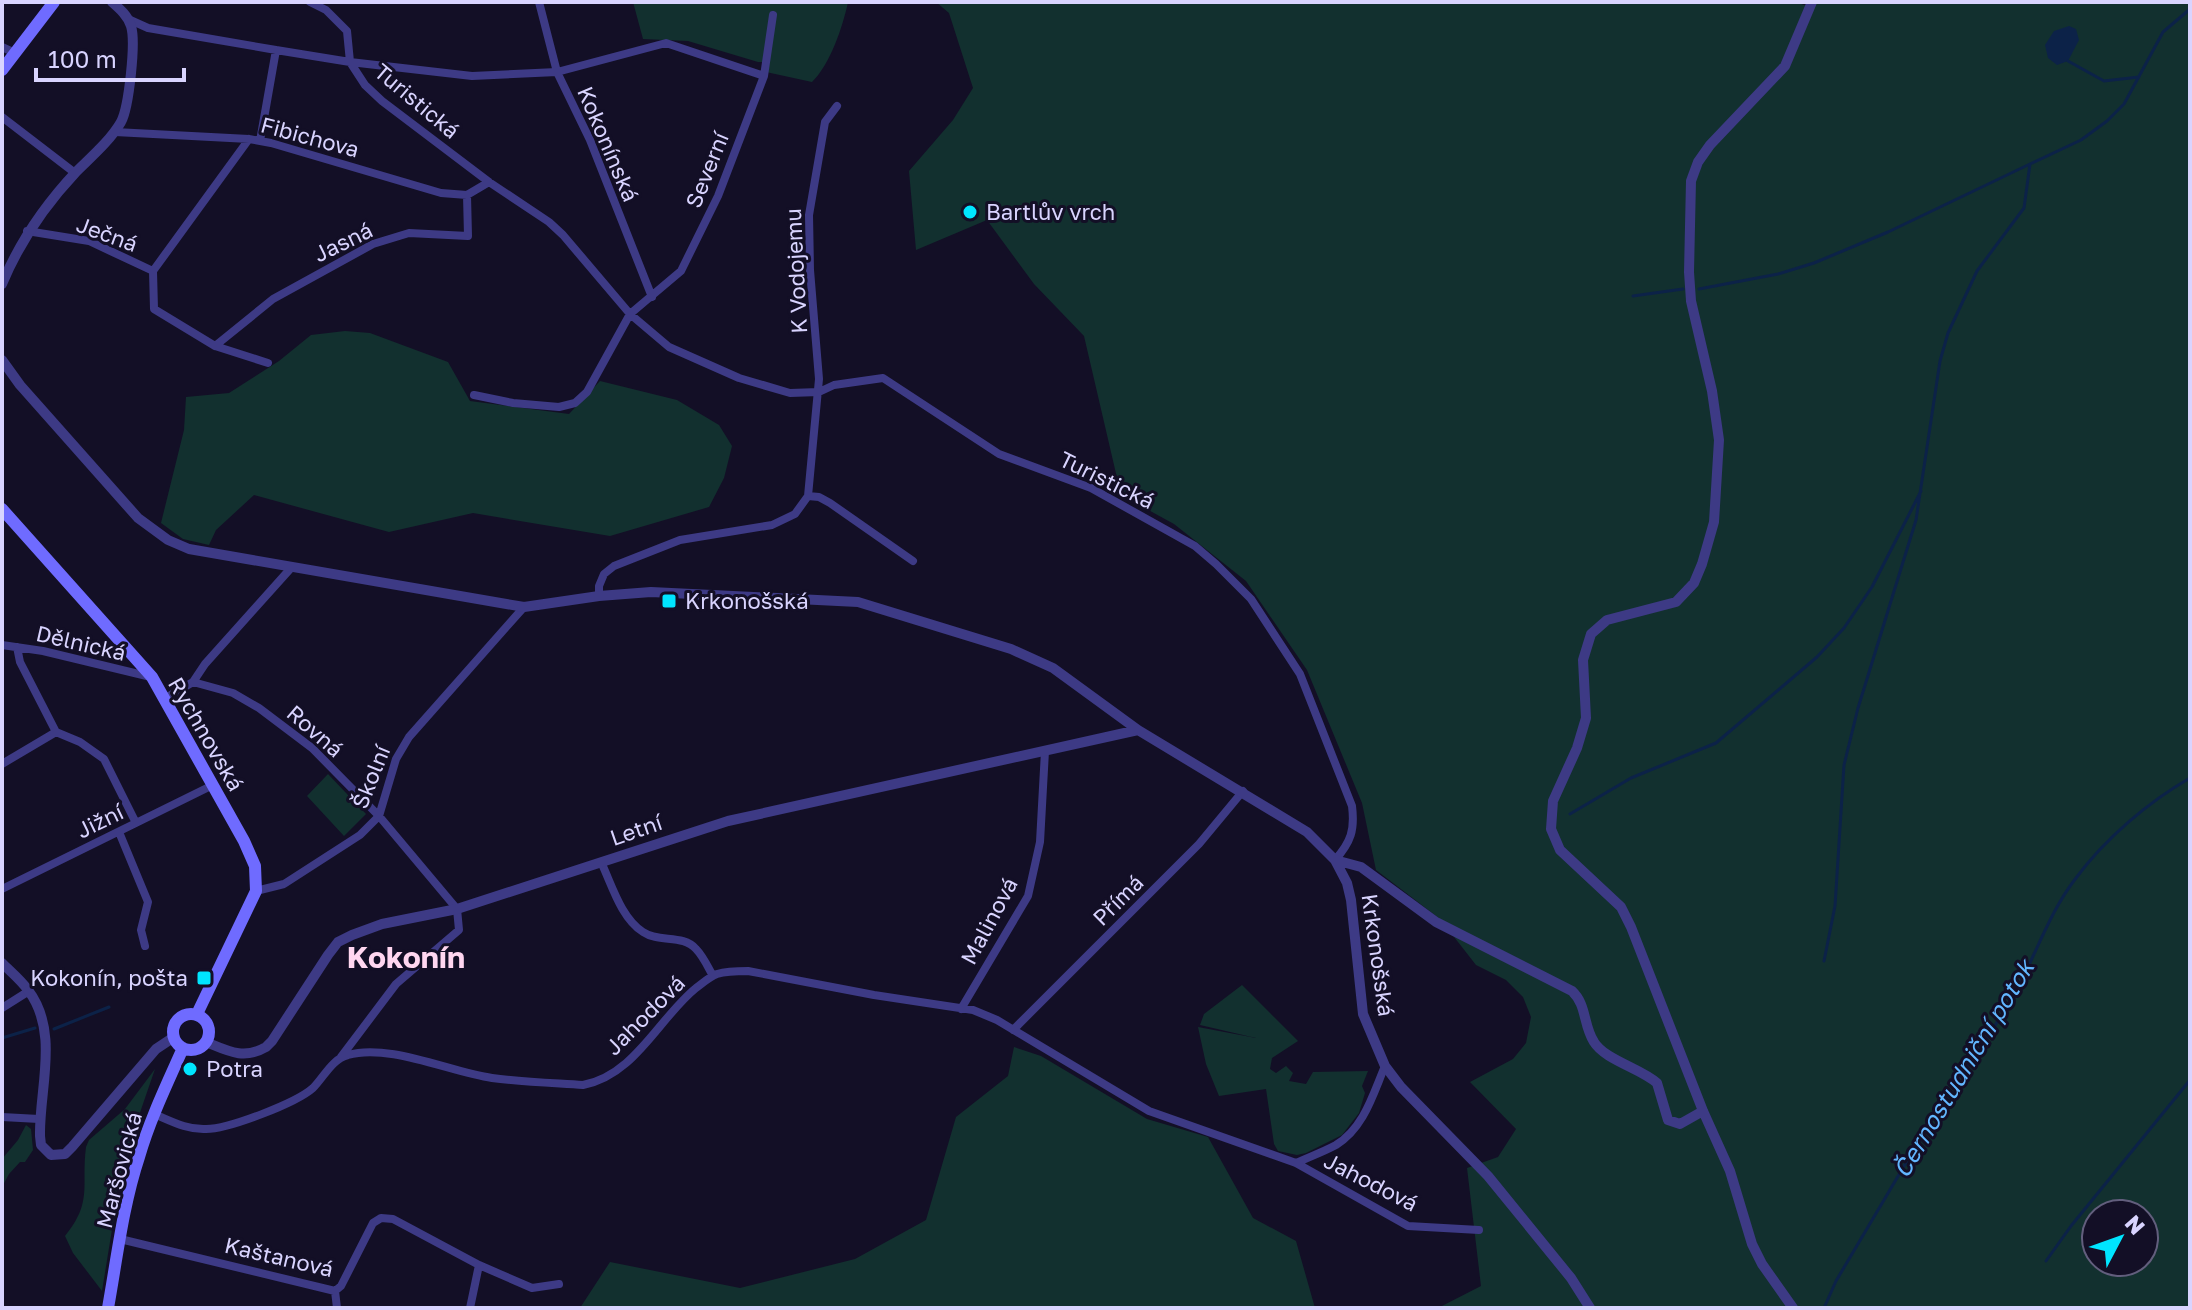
<svg xmlns="http://www.w3.org/2000/svg" width="2192" height="1310" viewBox="0 0 2192 1310" font-family="'Golos Text',sans-serif">
<style>
.green{fill:#12302f;fill-rule:evenodd}
.water{fill:#0c2248}
.lines{fill:none;stroke-linecap:round;stroke-linejoin:round}
.stream{stroke:#0c2248;stroke-width:3}
.minor{stroke:#3d3a85;stroke-width:8}
.tertiary{stroke:#3d3a85;stroke-width:10}
.secondary{stroke:#6f6bff;stroke-width:12}
.poi-dot{fill:#00e5ff;stroke:#130f26;stroke-width:3}
.labels{text-anchor:middle;stroke-width:6;stroke-linejoin:round;paint-order:stroke}
.street-label{font-size:22px;fill:#d9d4ff;stroke:#130f26}
.poi-label{font-size:22px;fill:#d9d4ff;stroke:#130f26;text-anchor:start}
.water-label{font-size:24px;font-style:italic;fill:#62b6ff;stroke:#130f26}
.district-label{font-size:30px;font-weight:bold;fill:#ffd6f0;stroke:#130f26}
</style>
<rect width="100%" height="100%" fill="#130f26"/>
<path class="green" d="M633 2H848C843 26 830 65 812 82L766 72 770 62H758L688 41 643 39Z
M936 2H1796L1804 5 1814 2H2190V1308H1438L1481 1286 1467 1168 1498 1157 1516 1129 1470 1082 1513 1059 1526 1043 1531 1017 1523 997 1506 980 1476 965 1440 919 1376 870 1362 803 1307 670 1246 581 1174 524 1121 495 1084 336 1034 284 987 220 916 250 909 171 953 120 973 88 949 13ZM2096 1214H2144V1262H2096Z
M345 331 370 333 448 362 470 401 569 414 600 381 677 400 719 425 732 446 724 478 709 507 610 536 473 513 389 532 254 495 216 530 209 545 183 539 161 523 184 430 186 397 229 393 279 361 311 335Z
M328 774 366 814 344 836 307 796Z
M1242 985 1298 1041 1272 1058 1270 1069 1276 1073 1286 1066 1293 1073 1289 1081 1306 1084 1313 1072 1368 1071 1362 1086 1365 1093 1359 1113 1342 1135 1306 1153 1297 1155 1278 1151 1274 1144 1266 1089 1219 1096 1206 1064 1198 1027 1256 1038 1200 1025 1204 1014Z
M1014 1047 1041 1056 1147 1119 1208 1137 1253 1218 1296 1241 1315 1308H580L610 1262 740 1288 855 1259 926 1220 956 1117 1008 1076Z
M155 1069 123 1162 102 1291 73 1253 65 1236C93 1202 81 1186 86 1147L89 1140 125 1109Z
M26 1125 31 1129 33 1150 25 1162H20L9 1174 2 1187V1159L18 1140Z"/>
<path class="water" d="M2069 26 2076 29 2079 40 2068 61 2057 65 2048 58 2045 45 2054 31Z"/>
<g class="lines">
<path class="stream" d="M2068 61 2104 81 2139 77
M1699 289 1778 274 1814 263 1888 232 2030 164
M1633 296 1683 289
M1570 814 1631 778 1716 743 1817 657 1844 628 1872 587 1921 491
M1824 961 1835 906 1844 765 1858 708 1916 520 1940 361 1948 333 1977 271 2024 208 2030 164 2081 140 2107 121 2124 104 2163 32 2190 9
M54 1029 109 1007
M2 1038 35 1028
M1952 1087C1977 1054 1999 1022 2019 985 2038 949 2051 910 2076 878 2105 839 2148 802 2190 778
M2046 1261 2071 1226 2190 1080
M1824 1308 1836 1281 1939 1107"/>
<path class="minor" d="M310 2 326 10 347 31 350 62 365 85 382 101 489 182 549 222 563 235 630 314 669 347 739 378 790 393 819 392 834 385 883 378 999 454 1091 488 1195 546 1216 564 1251 599 1300 674 1352 806C1355 830 1351 842 1335 860
M539 2 557 72 590 140 652 297
M128 19 148 28 276 50 350 62 472 76 557 72 666 43 764 76
M2 47 15 53
M2 117 75 173
M115 132 249 139 271 143 441 193 467 195 489 182
M260 141 276 50
M27 231 89 241 153 271
M153 271 154 309 215 346 268 363
M153 271 249 139
M215 346 273 299 373 244 409 233 468 236 467 195
M474 395 513 403 559 407 575 403 587 392 630 314 681 271 718 196 764 76 773 15
M808 496 819 497 830 503 913 561
M599 596V586L604 574 614 566 680 540 772 525 795 514 808 496 819 379 810 270 809 215 825 122 837 106
M2 645 43 651 151 677
M17 647 20 662 56 732
M193 682 233 693 259 708 312 748 379 816 457 909 459 930 396 984 341 1057
M164 699 193 682 205 664 291 568
M2 764 56 732 80 742 104 759 136 823
M119 832 148 902 141 930 145 946
M601 862C612 885 621 918 643 932 659 943 683 934 696 949 703 956 708 967 713 976
M2 889 213 785
M256 891 284 884 360 835 379 816 396 759 409 737 524 607
M2 1008 29 991
M961 1009 1028 896 1040 842 1045 751
M1013 1030 1199 844 1243 791
M154 1114C171 1121 187 1130 206 1129 229 1129 296 1103 313 1088 324 1077 332 1059 348 1055 388 1043 450 1072 492 1078 522 1082 553 1083 583 1085 635 1075 658 1019 696 988 703 983 709 977 717 974 727 971 737 971 748 971L874 995 973 1010 997 1020 1149 1111 1296 1163 1408 1226 1479 1230
M2 1117 39 1119
M1296 1163C1309 1157 1323 1152 1336 1145 1364 1128 1373 1094 1385 1066
M120 1239 335 1291 341 1286 373 1223 381 1218 393 1219 479 1265 470 1308
M479 1265 532 1288 559 1284
M335 1291 337 1308"/>
<path class="tertiary" d="M2 284C20 241 44 206 76 172 91 157 110 141 121 122 129 107 136 42 131 26 128 16 120 9 112 2
M2 360 20 385 138 518 168 540 189 549 524 607 599 596 651 592 858 602 1011 649 1053 668 1138 730 1307 832 1335 860 1347 883 1351 900 1363 1014 1385 1066 1401 1087 1488 1176 1571 1278 1590 1308
M1335 860 1361 867 1436 922 1572 991C1587 1005 1583 1025 1594 1042 1605 1060 1640 1068 1657 1083L1668 1120 1680 1124 1703 1111
M2 963C11 972 21 980 28 990 60 1032 39 1089 40 1136L41 1145 51 1155 65 1154 72 1147 156 1049 174 1037
M206 1042C228 1051 244 1060 266 1047L272 1041 328 955 338 942 352 935 382 924 457 909 728 821 1138 730
M1793 1308 1762 1264 1752 1244 1730 1171 1703 1111 1631 927 1621 907 1560 850 1551 829 1553 801 1577 748 1586 718 1583 660 1591 634 1607 620 1676 602 1694 583 1702 564 1714 522 1719 440 1712 391 1691 301 1689 272 1691 181 1698 162 1710 145 1785 66 1812 2"/>
<path class="secondary" d="M2 70 54 2
M2 509 152 677 244 841 255 866 256 891 197 1014
M173 1032a18 18 0 1 1 36 0a18 18 0 1 1-36 0Z
M108 1308C117 1258 123 1205 139 1157 150 1119 167 1084 183 1048"/>
</g>
<g class="poi-dot">
<circle cx="970" cy="212" r="8"/>
<rect x="661" y="593" width="16" height="16" rx="4"/>
<rect x="196" y="970" width="16" height="16" rx="4"/>
<circle cx="190" cy="1069" r="8"/>
</g>
<g class="labels">
<g class="street-label">
<text transform="translate(417 101) rotate(40)" y="8">Turistická</text>
<text transform="translate(310 137) rotate(15)" y="8">Fibichova</text>
<text transform="translate(608 144) rotate(67)" y="8">Kokonínská</text>
<text transform="translate(707 170) rotate(-68)" y="8">Severní</text>
<text transform="translate(107 234) rotate(20)" y="8">Ječná</text>
<text transform="translate(343 242) rotate(-26)" y="8">Jasná</text>
<text transform="translate(796 271) rotate(-93)" y="8">K Vodojemu</text>
<text transform="translate(1107 480) rotate(26)" y="8">Turistická</text>
<text transform="translate(81 643) rotate(13)" y="8">Dělnická</text>
<text transform="translate(315 731) rotate(41)" y="8">Rovná</text>
<text transform="translate(206 734) rotate(60)" y="8">Rychnovská</text>
<text transform="translate(371 777) rotate(-68)" y="8">Školní</text>
<text transform="translate(100 821) rotate(-26)" y="8">Jižní</text>
<text transform="translate(636 830) rotate(-19)" y="8">Letní</text>
<text transform="translate(1118 900) rotate(-45)" y="8">Přímá</text>
<text transform="translate(989 921) rotate(-62)" y="8">Malinová</text>
<text transform="translate(1378 955) rotate(82)" y="8">Krkonošská</text>
<text transform="translate(645 1015) rotate(-45)" y="8">Jahodová</text>
<text transform="translate(119 1170) rotate(-75)" y="8">Maršovická</text>
<text transform="translate(1371 1182) rotate(27)" y="8">Jahodová</text>
<text transform="translate(279 1257) rotate(13)" y="8">Kaštanová</text>
</g>
<g class="poi-label">
<text x="986" y="220">Bartlův vrch</text>
<text x="685" y="609">Krkonošská</text>
<text x="188" y="986" text-anchor="end">Kokonín, pošta</text>
<text x="206" y="1077">Potra</text>
</g>
<g class="water-label">
<text transform="translate(1964 1069) rotate(-59)" y="8">Černostudniční potok</text>
</g>
<g class="district-label">
<text x="406" y="968">Kokonín</text>
</g>
</g>
<rect width="2192" height="1310" fill="none" stroke="#d9d4ff" stroke-width="8"/>
<g transform="translate(2120 1238) rotate(49)"><circle r="38" fill="#130f26" stroke="#625e7d" stroke-width="2"/>
<path d="M0-6L14 30L0 20L-14 30Z" fill="#00e5ff"/>
<text y="-12" font-size="22" font-weight="bold" text-anchor="middle" fill="#d9d4ff">N</text>
</g>
<path d="M36 68v12h148v-12" fill="none" stroke="#d9d4ff" stroke-width="4"/>
<text x="48" y="68" font-size="24" fill="#d9d4ff" stroke="#130f26" stroke-width="6" paint-order="stroke">100 m</text>
</svg>
